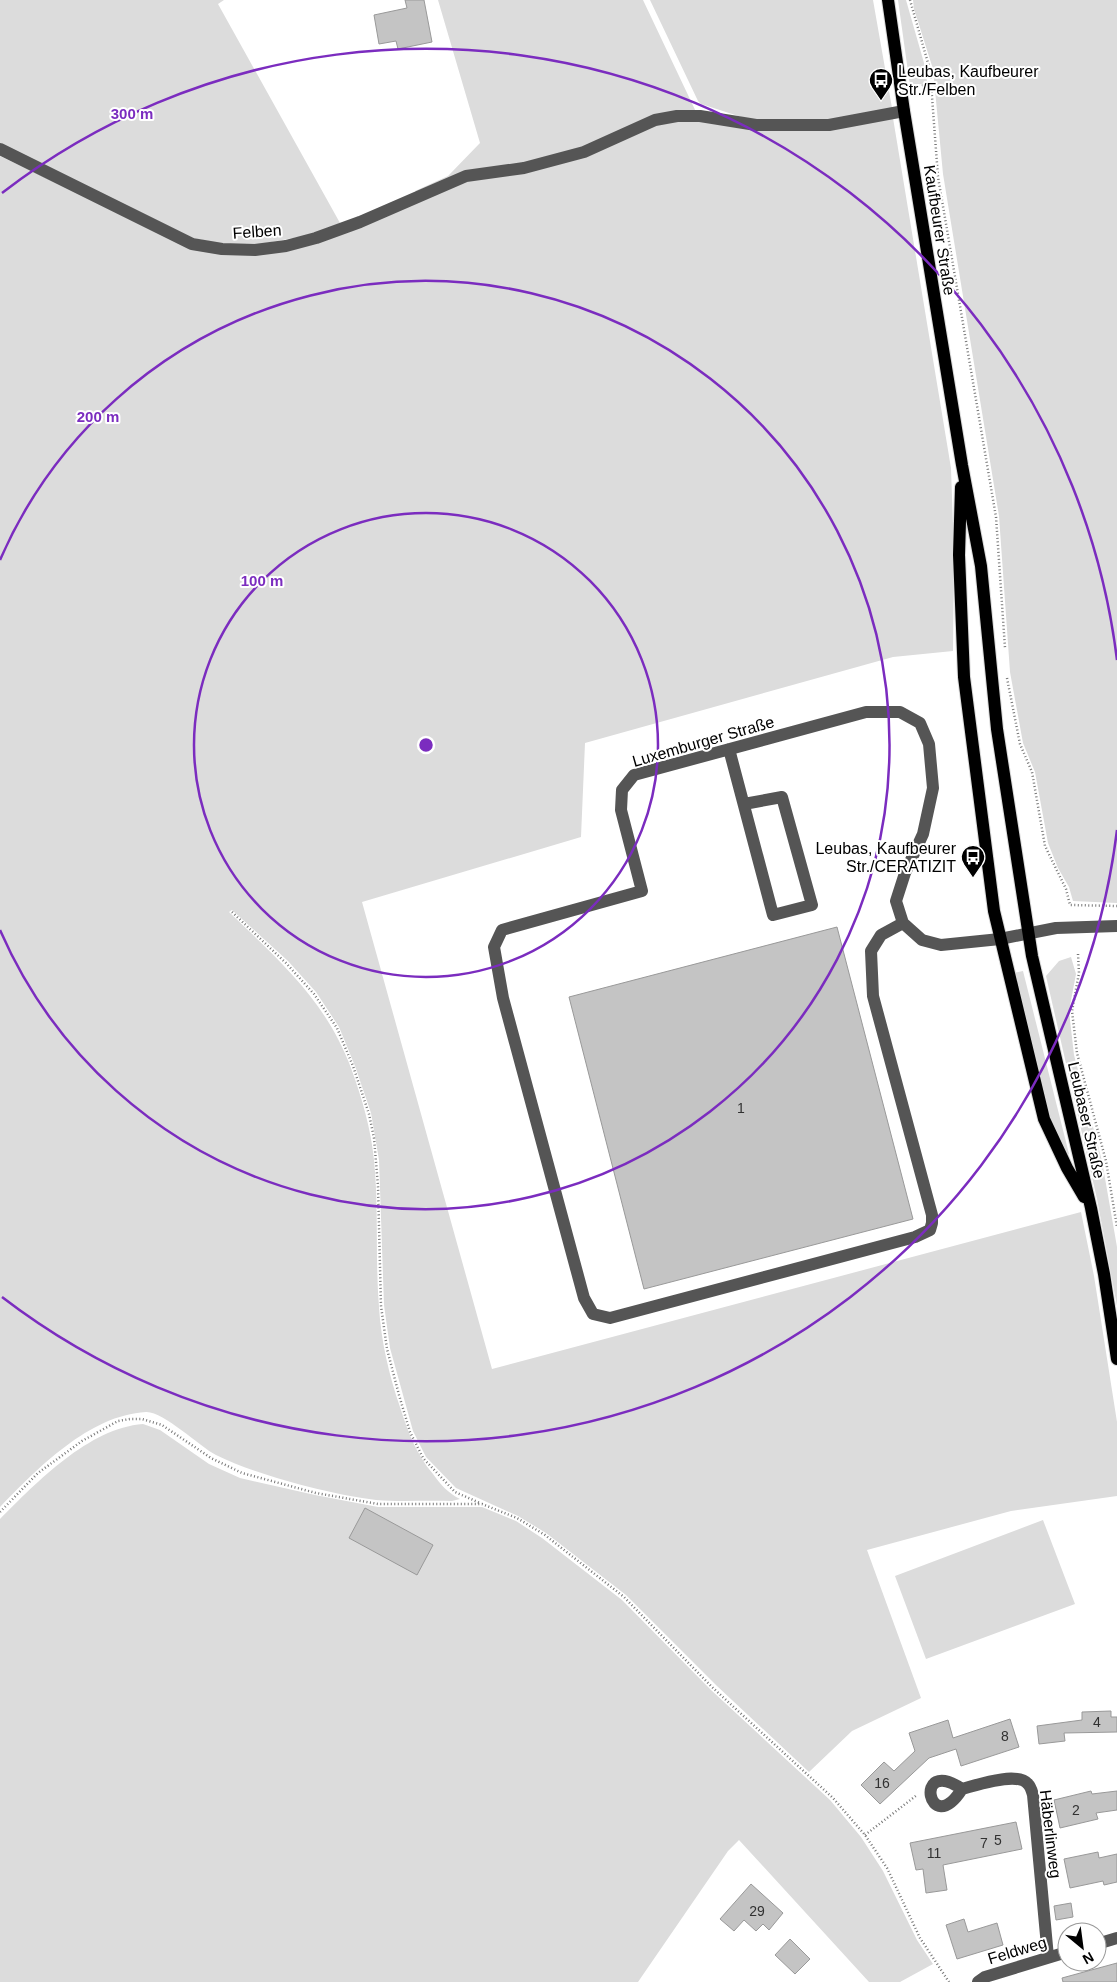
<svg xmlns="http://www.w3.org/2000/svg" width="1117" height="1982" viewBox="0 0 1117 1982" font-family="Helvetica,sans-serif">
<style>
.green{fill:#dcdcdc}
.building{fill:#c4c4c4;stroke:#999}
.lines{fill:none;stroke-linecap:round;stroke-linejoin:round}
.major-casing{stroke:#dbdbdb;stroke-width:14}
.path{stroke:#777;stroke-width:2.5;stroke-dasharray:1 2.5;stroke-linecap:butt}
.minor{stroke:#555;stroke-width:12}
.major{stroke:#000;stroke-width:12}
.ring{fill:none;stroke:#7b2cbf;stroke-width:2.5}
.labels{text-anchor:middle;stroke-width:4;stroke-linejoin:round;paint-order:stroke}
.number-label{font-size:14px;fill:#313131}
.poi-label{font-size:16px;fill:#000;stroke:#fff;text-anchor:start}
.street-label{font-size:16px;fill:#000;stroke:#fff}
.centre{fill:#7b2cbf;stroke:#fff;stroke-width:2.5}
.ring-label{font-size:15px;text-anchor:middle;font-weight:bold;fill:#7b2cbf;stroke:#fff;stroke-width:4;stroke-linejoin:round;paint-order:stroke}
</style>
<rect width="100%" height="100%" fill="#fff"/>
<path class="green" d="M0 0H224L218 4 340 223 315 234 255 245 223 244 193 238 0 144Z
M438 0H643L697 114 755 128 893 118 951 468 954 554 953 651 893 657 585 743 581 837 362 902 492 1369 1081 1212 1094 1276 1117 1422V1496L1011 1511 867 1550 921 1698 852 1731 809 1772 717 1686 626 1595 546 1533 518 1516 456 1488 426 1457 413 1431 390 1348 384 1305 379 1160 371 1113 355 1066 339 1027 316 992 288 961 232 910 229 912C280 961 326 1001 351 1068 362 1098 371 1129 374 1160 379 1209 375 1258 379 1307 381 1341 389 1375 400 1407 408 1432 416 1454 433 1474 441 1485 448 1493 460 1499L452 1501C427 1500 400 1502 376 1500 328 1494 259 1476 216 1455 199 1446 163 1411 146 1412 89 1415 37 1469 0 1507V156L192 248 256 255 420 199 415 191 448 176 480 143Z
M650 0H873L892 108 829 121 757 122 701 104 698 101Z
M898 0H906L926 70 927 83 910 86Z
M913 0H1117V903L1073 901 1069 887 1058 868 1048 843 1035 772 1023 743 1010 672 999 516 943 174 933 69 914 9Z
M1071 957 1076 974 1069 1011 1074 1055 1102 1161 1117 1247V1306L1097 1199 1046 976 1059 961Z
M1023 971 1069 1154 1065 1155 1048 1119 1013 973Z
M143 1424 160 1430 209 1464 240 1478 315 1495 378 1507H482L516 1521 542 1538 622 1600 711 1690 830 1800 861 1837 883 1871 917 1940 933 1964 900 1982H869L739 1840 728 1851 638 1982H0V1519C37 1482 89 1428 143 1424Z
M1043 1520 1075 1604 926 1659 895 1576Z"/>
<path class="building" d="M405 0H424L432 42 398 49 396 41 379 44 374 15 407 8Z
M837 927 913 1219 644 1289 569 997Z
M365 1508 433 1545 417 1575 349 1538Z
M1111 1711V1717H1117V1732L1064 1733 1065 1741 1039 1744 1037 1726 1082 1720V1712Z
M1010 1719 1019 1747 961 1766 956 1749 929 1758 880 1804 861 1785 884 1762 894 1771 915 1751 909 1733 948 1720 953 1738Z
M1091 1791 1092 1794 1117 1791V1810L1096 1813 1098 1819 1060 1828 1054 1800Z
M1016 1822 1022 1849 943 1865 947 1890 926 1893 923 1869 916 1870 910 1843Z
M1098 1852 1099 1858 1117 1854V1882L1104 1885 1103 1881 1070 1888 1064 1859Z
M751 1884 783 1913 769 1930 763 1924 756 1931 744 1920 734 1931 720 1919Z
M1071 1903 1073 1917 1056 1920 1054 1906Z
M964 1919 968 1932 997 1923 1003 1945 957 1959 946 1925Z
M790 1939 810 1959 795 1974 775 1955Z
M1117 1963V1982H1063L1062 1978Z"/>
<g class="lines">
<g class="major-casing">
<path id="major" d="M888 0 904 111 962 465 981 566 997 729 1032 956 1091 1208 1104 1274 1117 1359
M961 487 959 555 964 677 994 911 1044 1119 1067 1168 1084 1197"/>
</g>
<path class="path" d="M910 0 930 70 938 177 996 517 1005 648
M915 87 931 84
M879 93 887 92
M1007 678 1020 744 1032 772 1045 846 1066 889 1070 905 1117 906
M232 912 286 963 314 994 337 1028 353 1066 369 1114 374 1138 378 1186 381 1306 387 1349 399 1395 410 1432 423 1458 455 1492 480 1503
M1078 954 1079 973 1072 1011 1077 1053 1106 1161 1117 1227
M0 1512 38 1473 82 1441 118 1421 130 1419H142L162 1425 211 1458 242 1473 316 1493 378 1504H482L517 1518 545 1535 624 1597 713 1688 833 1798 865 1835 887 1868 920 1938 949 1982
M865 1835 917 1795"/>
<path class="minor" d="M0 149 192 244 222 249 255 250 286 246 316 238 360 222 466 176 524 168 584 152 655 120 677 116H700L756 125H829L904 111
M729 749 773 915 812 905 782 797 744 804
M903 923 881 935 871 951 873 996 932 1215V1223L930 1230 915 1237 610 1318 593 1314 584 1298 503 998 494 947 502 930 642 891 621 810 622 790 634 775 866 712H900L920 723 929 744 933 788 923 834 905 873 896 901 903 923 922 940 941 945 1000 939 1056 928 1117 926
M962 1789C912 1755 929 1841 962 1789 977 1785 1017 1771 1028 1784 1031 1787 1032 1792 1033 1795L1048 1957
M1097 1944 1117 1938
M978 1982 985 1977 1067 1952"/>
<use href="#major" class="major"/>
</g>
<g class="ring">
<circle cx="426" cy="745" r="232"/>
<path d="M0 560A464 464 0 1 1 0 930"/>
<path d="M1117 830A696 696 0 0 1 2 1297M2 193A696 696 0 0 1 1117 660"/>
</g>
<defs>
<g id="bus-pin" transform="scale(1.25)"><path d="M0 17L-7.5 6A9.5 9.5 0 1 1 7.5 6Z" fill="#000" stroke="#fff"/><path d="M-5-6H5V4H4V6H2V4H-2V6H-4V4H-5ZM-3.5-4V0h7V-4ZM-3.5 1.2v1.5H-2V1.2ZM2 1.2v1.5H3.5V1.2Z" fill="#fff"/></g>
</defs>
<g fill-rule="evenodd">
<use href="#bus-pin" x="881" y="80"/>
<use href="#bus-pin" x="973" y="857"/>
</g>
<g class="labels">
<g class="number-label">
<text x="741" y="1113">1</text>
<text x="1097" y="1727">4</text>
<text x="1005" y="1741">8</text>
<text x="882" y="1788">16</text>
<text x="1076" y="1815">2</text>
<text x="998" y="1845">5</text>
<text x="984" y="1848">7</text>
<text x="934" y="1858">11</text>
<text x="757" y="1916">29</text>
</g>
<g class="poi-label">
<text x="898" y="77">Leubas, Kaufbeurer<tspan x="898" dy="18">Str./Felben</tspan></text>
<text x="956" y="854" text-anchor="end">Leubas, Kaufbeurer<tspan x="956" dy="18">Str./CERATIZIT</tspan></text>
</g>
<g class="street-label">
<text transform="translate(940 230) rotate(81)" y="6">Kaufbeurer Straße</text>
<text transform="translate(257 231) rotate(-4)" y="6">Felben</text>
<text transform="translate(703 741) rotate(-16)" y="6">Luxemburger Straße</text>
<text transform="translate(1087 1120) rotate(77)" y="6">Leubaser Straße</text>
<text transform="translate(1051 1834) rotate(83)" y="6">Häberlinweg</text>
<text transform="translate(1017 1950) rotate(-17)" y="6">Feldweg</text>
</g>
</g>
<circle cx="426" cy="745" r="8" class="centre"/>
<g class="ring-label">
<text x="132" y="119">300 m</text>
<text x="98" y="422">200 m</text>
<text x="262" y="586">100 m</text>
</g>
<g transform="translate(1082 1947) rotate(151)"><circle r="24" fill="#ffffff" stroke="#999999"/>
<path d="M0-4L9 19L0 12L-9 19Z" fill="#000000"/>
<text y="-8" font-size="14" font-weight="bold" text-anchor="middle" fill="#000000">N</text>
</g>
</svg>
